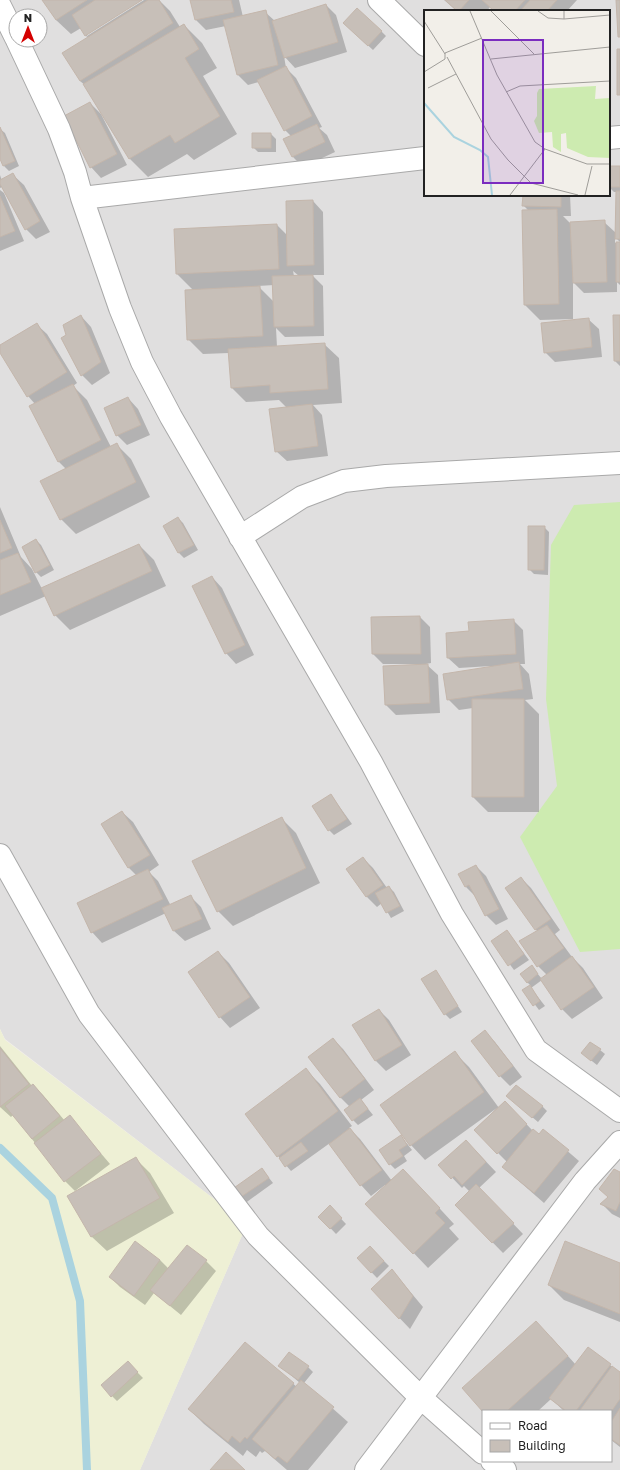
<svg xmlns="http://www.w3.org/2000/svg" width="620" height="1470" viewBox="0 0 620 1470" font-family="'Golos Text',sans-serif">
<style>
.residential{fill:#e0dfdf;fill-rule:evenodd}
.farmland{fill:#eef0d5}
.grass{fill:#cdebb0}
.shadow{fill:#0003;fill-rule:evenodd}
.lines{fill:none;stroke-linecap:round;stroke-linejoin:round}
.stream{stroke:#aad3df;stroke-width:8}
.building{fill:#c7bfb8;stroke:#c4b6ab}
.street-casing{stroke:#a9a9a9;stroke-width:24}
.street{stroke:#fff;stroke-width:22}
.inset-river{fill:none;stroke:#aad3df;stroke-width:2}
.inset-road{fill:none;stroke:#9f9d99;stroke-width:1}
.view{fill:#7b2cbf;fill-opacity:0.15;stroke:#7b2cbf;stroke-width:2}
.inset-edge{fill:none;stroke:#222;stroke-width:2}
</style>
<rect width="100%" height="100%" fill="#f2efe9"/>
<path class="residential" d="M0 0H620V1470H140L247 1224 5 1039 0 1029ZM425 11H609V195H425ZM16 16H40V40H16ZM483 1411H611V1461H483Z"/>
<path class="farmland" d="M0 1029 5 1040 247 1224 140 1470H0Z"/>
<path class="grass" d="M620 502V949L580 952 520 837 557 786 546 699 551 545 574 505Z"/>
<path class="shadow" d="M44 0H140L87 34V36L144 0H159L170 11 180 27 184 25 202 43 217 68 203 76 237 134 194 160 187 154 148 177 130 159 86 86 80 81 89 38 86 36 81 28 71 34 56 20Z
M192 0H239L243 17 265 12 275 21 326 5 336 15 347 52 295 68 284 56 286 68 296 78 322 127 319 128 327 135 335 152 303 167 293 157 285 139 291 136 285 130 259 82 248 85 237 74 226 26 206 30 196 20Z
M444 0H577L567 11H494L490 7 487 11H457Z
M349 28 381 31 386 36 373 50Z
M90 103 101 114 127 165 101 178 91 167Z
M0 129 5 133 19 166 9 171 4 166 0 156Z
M271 134 276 139V152H258L253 147Z
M609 167H620V242L615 237V243H620V285L617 282V292L584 293 573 282V319L540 320 525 305 528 210 523 205 524 195H570L571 216H563L570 223 604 222 616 233 617 192H614L609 187Z
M0 175 2 181 13 175 24 185 50 232 36 239 26 229 2 187 0 188Z
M0 190 4 193 24 241 0 251Z
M313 201 323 212 324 275H312L323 286 324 336 285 337 276 328 277 347 324 344 339 358 342 403 313 405 322 415 328 456 287 461 276 451 287 408 279 400 246 402 232 388 229 353 203 354 188 339 193 290 177 274 277 225 287 235ZM293 271 299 276H294ZM274 285V302L258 286Z
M81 316 91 327 110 373 92 385 82 375 67 335Z
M614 316H620V366L615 361Z
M588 319 599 329 602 357 555 362 545 352Z
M36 324 47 334 77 383 73 386 87 400 111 447 116 444 131 459 150 497 76 534 61 519 66 469 58 461 35 404 28 396 0 351V346Z
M128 398 138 409 150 435 127 445 117 435Z
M0 507 21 557 32 569 42 589 139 545 154 560 166 586 70 630 55 615 46 596 0 616Z
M178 518 183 523 198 550 184 558 179 553 164 526Z
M544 527 549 532 548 575 534 574 529 569Z
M36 540 41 545 54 570 41 577 36 572Z
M212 577 222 588 254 655 236 664 226 653Z
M420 617 430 627 431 663 426 664 438 675 440 713 396 715 386 705 418 664H383L373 654Z
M513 620 523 630 525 664H520L529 674 533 699 525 700 539 714V812H488L473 797V708L459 710 448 699 491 668V666L459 668 448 658 470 632Z
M331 795 352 824 334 835 329 830Z
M122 812 133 822 159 865 149 872 158 881 171 906 190 896 201 907 211 929 185 941 174 931 166 913 102 943 92 932 137 876 129 868 102 824Z
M281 818 296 833 320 883 233 926 218 911Z
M363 858 373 868 387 888 389 887 394 892 404 911 391 918 382 903 377 907 367 897Z
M476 866 486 876 508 919 496 925 486 915 476 897 466 887Z
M521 878 531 888 560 930 555 934 572 957 583 968 603 998 572 1019 562 1009 542 980 531 988 545 1006 539 1010 524 990 531 986 527 982 532 967 542 979 547 975 538 966 537 931 506 888Z
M507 931 529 960 514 970 492 941Z
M218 952 229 963 260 1008 230 1028 220 1017 189 972Z
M435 972 462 1012 450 1019 445 1014Z
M379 1010 389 1020 411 1055 386 1071 375 1060Z
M485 1032 495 1042 522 1077 510 1086 500 1076Z
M333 1039 343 1049 374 1090 361 1100 373 1115 358 1125 353 1120 350 1107 340 1097Z
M0 1046 32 1086 33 1085 43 1095 65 1121 70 1117 110 1164 75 1191 65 1181 13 1115 11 1117 0 1107Z
M600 1050 605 1054 597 1065 588 1058Z
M454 1052 469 1067 499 1108 505 1102 533 1131 539 1135 543 1130 579 1161 544 1203 503 1167 507 1162 475 1130 497 1108 425 1160 411 1145Z
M305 1069 320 1084 352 1126 349 1128 360 1139 392 1181 418 1185 454 1224 449 1228 459 1239 428 1268 367 1204 386 1186 385 1185 371 1196 361 1185 330 1143 291 1171 278 1156Z
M513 1101 542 1106 547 1111 538 1122Z
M401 1136 412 1150 404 1156 407 1161 395 1169 390 1164Z
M476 1151 496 1172 479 1188 523 1234 503 1253 456 1205 470 1192 464 1186 462 1188 440 1165Z
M135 1158 150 1173 174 1213 107 1251 92 1237 69 1197Z
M262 1169 273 1183 244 1204 232 1190Z
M620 1173V1218L612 1214 602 1204 609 1198Z
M330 1207 346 1224 336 1234 320 1217Z
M370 1247 389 1266 377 1278 358 1258Z
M160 1260 169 1269 206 1261 216 1271 181 1315 154 1293 145 1305 120 1287 110 1277Z
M620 1264V1322L564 1300 549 1285Z
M392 1270 423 1307 410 1329 372 1289Z
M551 1337 576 1365H610L620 1373V1447L611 1440V1411H564L551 1399 538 1411H484Z
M245 1343 297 1387 300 1383 280 1366 308 1367 313 1372 304 1383 348 1422 308 1470H287L265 1451 262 1453 260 1451 256 1457 247 1450 243 1456 204 1424 189 1409Z
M127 1362 143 1378 117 1401 112 1396Z"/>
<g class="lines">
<path class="stream" d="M0 1148 52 1198 80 1301 87 1470"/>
</g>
<path class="building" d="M42 0H87L56 20Z
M95 0H142L85 36 72 15Z
M148 0H159L173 23 80 81 62 53Z
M190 0H231L234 12 195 20Z
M445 0H469L459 11H457Z
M482 0H525L515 11H494Z
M530 0H557L547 11H520Z
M616 0H620V37H618Z
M326 4 338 42 284 58 272 21Z
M357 8 382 31 368 46 343 23Z
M266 10 278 65 237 75 223 20Z
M184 24 199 49 185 58 220 116 175 143 170 135 129 159 83 84Z
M617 49H620V95H617Z
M286 66 312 116 284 131 257 80Z
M90 102 117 154 90 168 64 116Z
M317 124 325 142 292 157 283 139Z
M0 127 15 161 3 166 0 159Z
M252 133H271V148H252Z
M609 166H620V187H609Z
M13 173 40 221 25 230 0 184V180Z
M616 191H620V239H615Z
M523 195H561V207L522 206Z
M0 196 15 231 0 237Z
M313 200 314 265 287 266 286 201Z
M557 209 559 304 524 305 522 210Z
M605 220 607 282 573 283 570 222Z
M277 224 279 269 176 274 174 229Z
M616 242H620V282H616Z
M313 275 314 326 274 327 272 276Z
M260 286 263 336 187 340 185 290Z
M81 315 101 362 81 376 61 338 66 335 63 325Z
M613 315H620V361H614Z
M589 318 592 347 544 353 541 323Z
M37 323 67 372 27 397 0 353V345Z
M325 343 328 389 270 393V385L231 388 228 349Z
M73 384 101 440 58 462 29 406Z
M128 397 141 425 116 436 104 408Z
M312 404 318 446 275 452 269 409Z
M117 443 136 482 60 520 40 481Z
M178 517 194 545 178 553 163 526Z
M0 520 12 548 0 553Z
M528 526H545L544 570H528Z
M36 539 50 565 35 573 22 547Z
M139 544 152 571 54 616 41 588Z
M18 553 31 582 0 595V560Z
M212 576 245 645 225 654 192 586Z
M420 616 421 654H372L371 617Z
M514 619 516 654 447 658 446 633 469 631 468 622Z
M519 662 523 689 447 700 443 674Z
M428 664 430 703 385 705 383 666Z
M472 699H524V797H472Z
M331 794 347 819 328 831 312 806Z
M122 811 150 855 128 868 101 824Z
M282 817 306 868 217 912 192 861Z
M363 857 383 885 366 897 346 869Z
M476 865 499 909 485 916 469 885 465 887 458 874Z
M148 869 163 899 91 933 77 903Z
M521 877 551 919 535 930 505 888Z
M389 886 400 906 386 913 375 893Z
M191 895 202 919 173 931 162 908Z
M547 925 564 948 537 967 519 941Z
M507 930 524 954 508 966 491 941Z
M218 951 250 997 219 1018 188 972Z
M572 956 594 987 561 1010 540 979Z
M532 965 538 974 527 983 520 974Z
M436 970 458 1006 444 1015 421 979Z
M530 985 540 1001 533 1006 522 990Z
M379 1009 402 1045 375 1061 352 1025Z
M485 1030 513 1066 499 1077 471 1041Z
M333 1038 365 1079 340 1098 308 1057Z
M590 1042 601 1049 591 1061 581 1053Z
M0 1048 29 1084 0 1107Z
M455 1051 484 1092 410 1146 380 1105Z
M306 1068 338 1111 277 1157 245 1114Z
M33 1084 60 1116 32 1139 5 1106Z
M516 1085 543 1106 532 1118 506 1096Z
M360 1098 368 1109 352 1121 344 1110Z
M505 1101 527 1124 497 1154 474 1130Z
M70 1115 101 1154 64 1182 34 1143Z
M350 1128 382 1170 360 1186 329 1144Z
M533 1129 539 1134 543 1129 569 1150 534 1193 502 1167Z
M401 1135 407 1145 399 1150 403 1156 389 1165 379 1150Z
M466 1140 486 1162 462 1185 454 1176 451 1179 438 1165Z
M301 1142 308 1151 285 1167 279 1158Z
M136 1157 160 1198 91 1237 67 1196Z
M262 1168 269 1178 238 1199 231 1190Z
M403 1169 440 1208 435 1213 445 1223 413 1254 365 1204Z
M614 1169 620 1172V1202L616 1211 600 1204 608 1197 599 1189Z
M476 1184 514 1223 492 1243 455 1205Z
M330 1205 342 1218 330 1229 318 1217Z
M135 1241 160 1260 134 1296 109 1277Z
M565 1241 620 1263V1314L548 1285Z
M187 1245 207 1260 170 1306 150 1290Z
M370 1246 384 1261 371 1273 357 1258Z
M392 1269 413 1296 399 1319 371 1289Z
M536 1321 568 1356 507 1411 483 1412 462 1388Z
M245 1342 294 1383 247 1439 245 1437 240 1443 232 1436 228 1442 188 1409Z
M588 1347 611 1364 576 1411H566L549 1398Z
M289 1352 309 1366 298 1380 278 1366Z
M128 1361 138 1372 111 1397 101 1385Z
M612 1366 620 1372V1399L611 1412 581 1411 580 1410Z
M301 1380 334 1407 287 1463 278 1456 275 1459 252 1439Z
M620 1408V1445L611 1439V1422Z
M226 1452 245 1470H210Z"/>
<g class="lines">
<g class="street-casing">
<path id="street" d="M379 0 425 45
M0 6 16 38
M17 40 59 129 75 172 82 198 120 308 142 362 171 417 371 762 452 914 536 1050 620 1111
M609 138 620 137
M82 198 425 158
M240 537 302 497 344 481 386 476 620 463
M0 855 89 1014 258 1236 420 1397 483 1453
M492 1461 505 1470
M366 1470 585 1181 620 1142"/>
</g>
<use href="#street" class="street"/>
</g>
<g transform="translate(424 10)">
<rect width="186" height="186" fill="#f2efe9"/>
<path d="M172 76 171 89 186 88V148L164 147 143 138 142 123 137 124V142L129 137 128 122 115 123 110 111 113 106V83L115 79Z" fill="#cdebb0"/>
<path class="inset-river" d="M0 93 30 127 56 140 64 147 68 185"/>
<path class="inset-road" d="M46 1 73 65 111 132 121 139 163 154H186M67 1 110 44M114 1 124 8 140 9M140 1V9L186 5M0 11 21 44M23 47 67 129 84 150 107 173 154 185M67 49 186 37M0 62 21 49V43L58 28M4 78 32 64M82 82 96 76 186 71M86 185 121 139M161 185 168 156"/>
<path class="view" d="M59 30H119V173H59Z"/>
<rect width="186" height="186" class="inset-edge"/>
</g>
<rect x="482" y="1410" width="130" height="52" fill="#ffffff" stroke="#a7a7a7"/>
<rect x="490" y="1423" width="20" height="6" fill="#ffffff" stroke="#a7a7a7"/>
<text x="518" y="1430" font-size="12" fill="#222222">Road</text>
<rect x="490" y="1440" width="20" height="12" fill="#c7bfb8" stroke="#a7a7a7"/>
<text x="518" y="1450" font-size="12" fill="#222222">Building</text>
<g transform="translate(28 28)"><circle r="19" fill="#ffffff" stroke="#a7a7a7"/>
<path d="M0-3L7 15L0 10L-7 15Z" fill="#d40000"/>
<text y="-6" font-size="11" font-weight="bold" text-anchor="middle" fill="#222222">N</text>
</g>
</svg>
